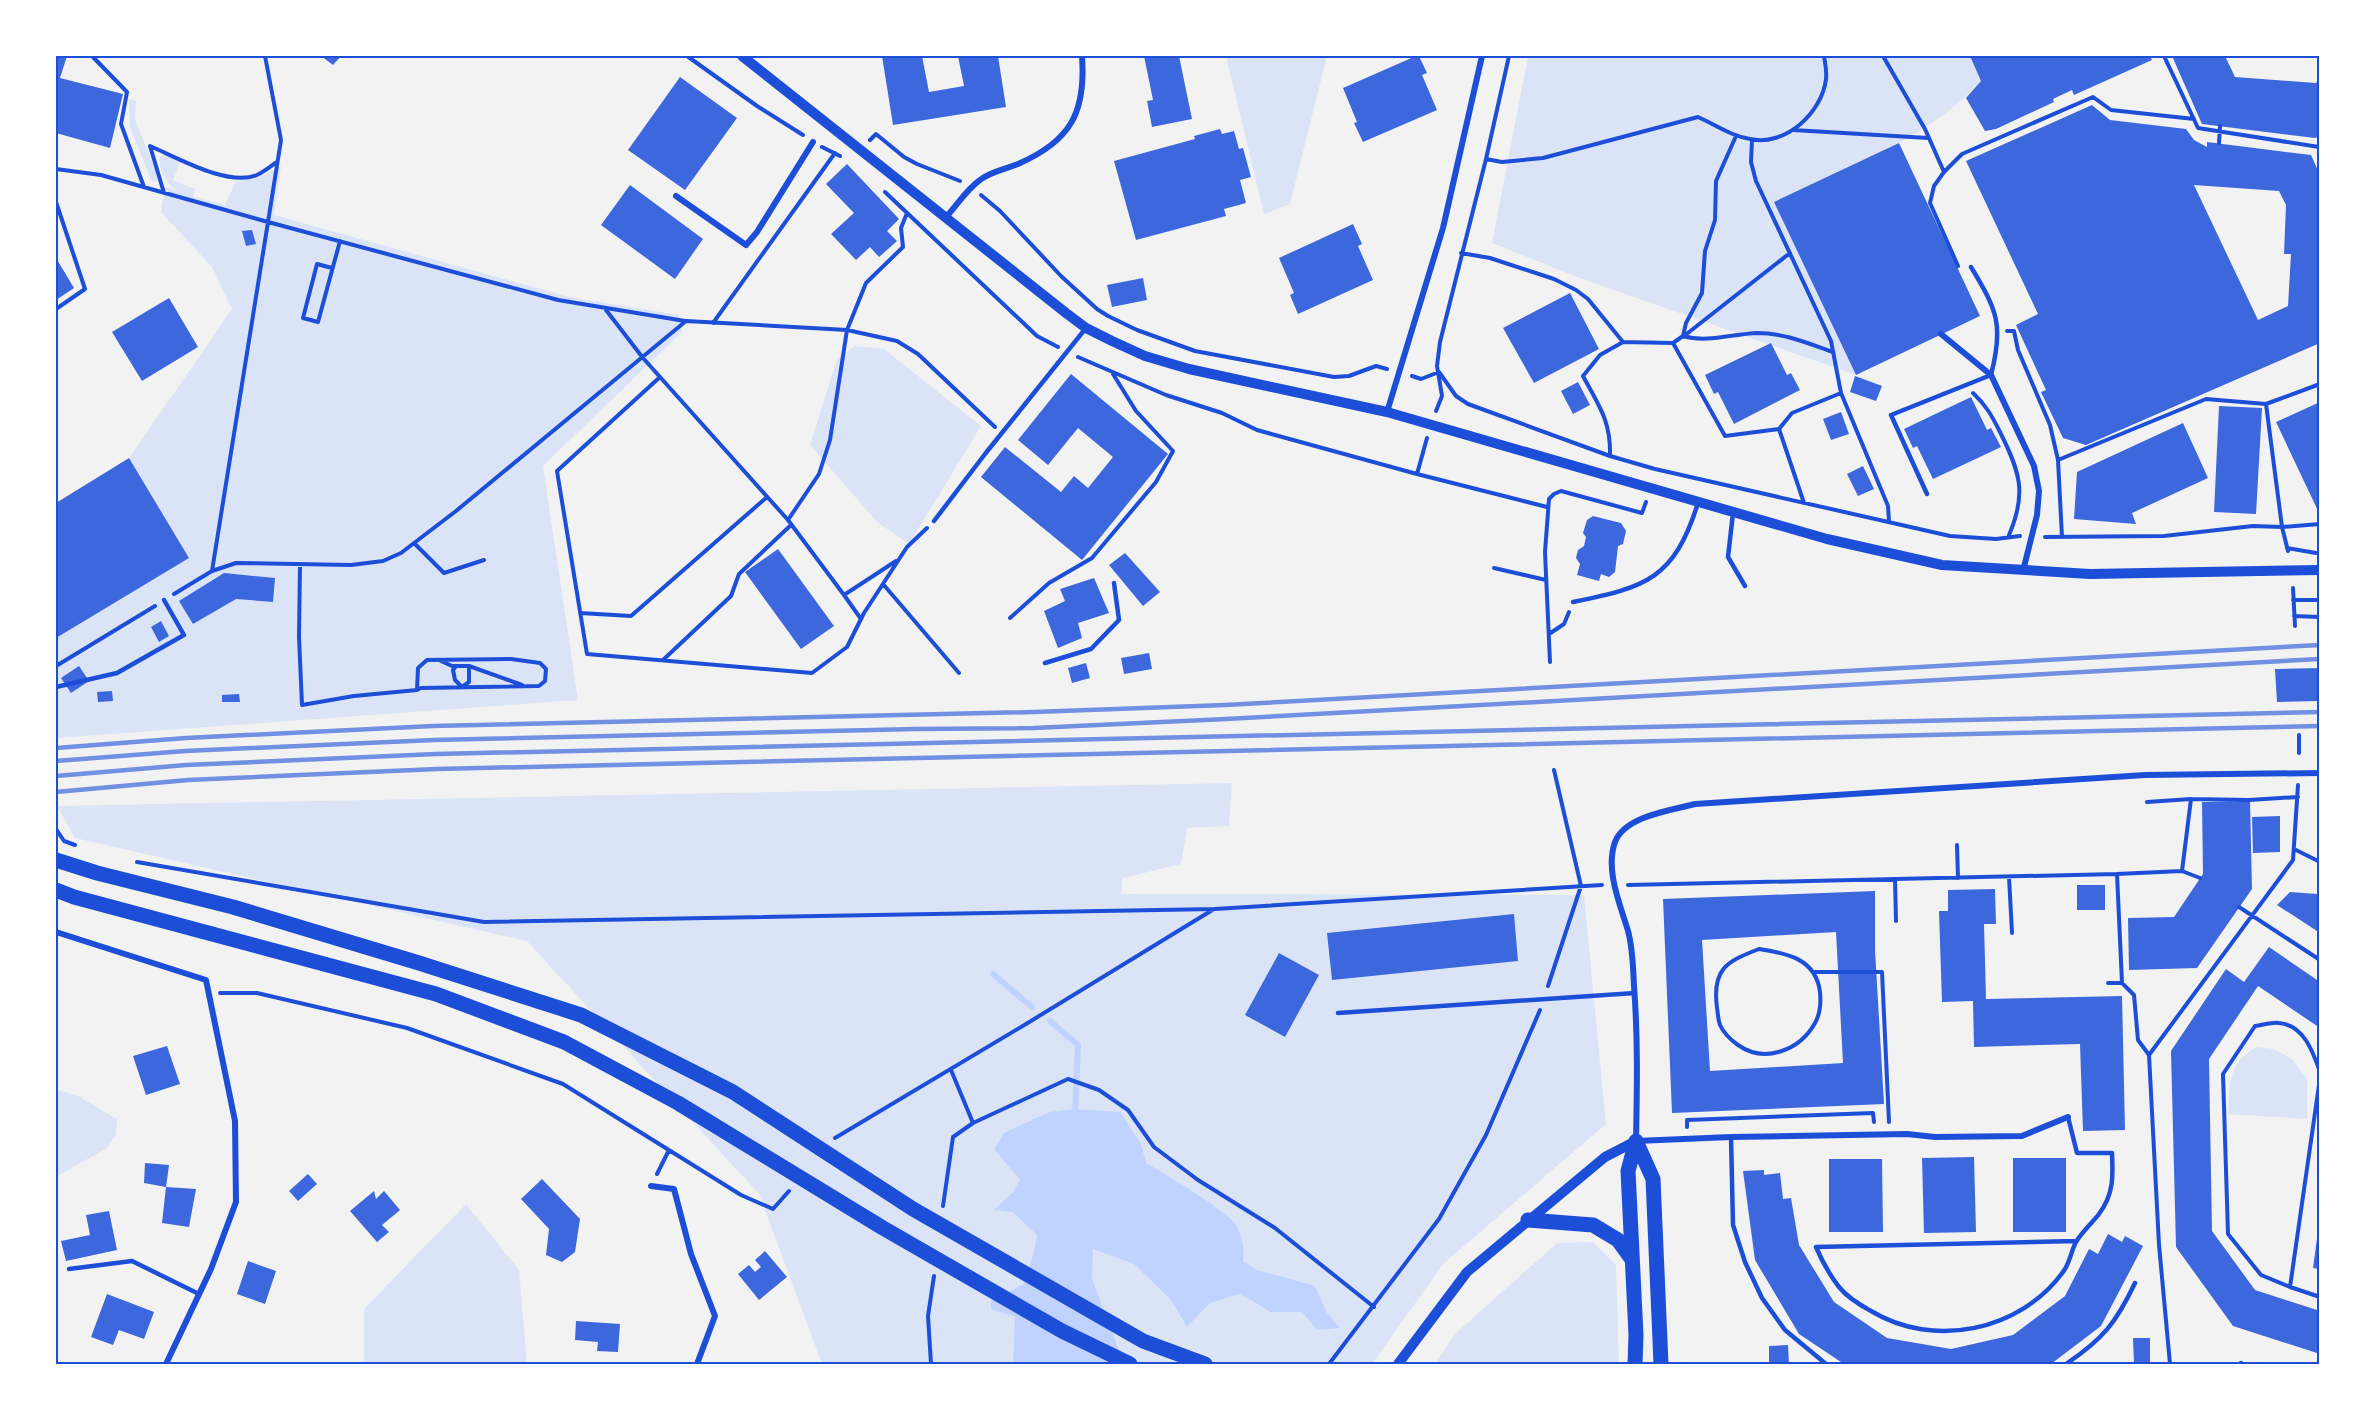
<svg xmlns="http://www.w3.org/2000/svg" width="2375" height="1420" viewBox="0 0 2375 1420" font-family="'Titillium Web',sans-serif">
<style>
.green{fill:#dbe4f7}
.water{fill:#bfd3fe}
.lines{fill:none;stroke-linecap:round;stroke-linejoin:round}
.stream{stroke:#bfd3fe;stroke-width:6}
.building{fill:#3d67dc;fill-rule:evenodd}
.path{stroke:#1d4ed8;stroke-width:4}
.service{stroke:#1d4ed8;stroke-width:4.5}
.minor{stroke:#1d4ed8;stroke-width:6}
.tertiary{stroke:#1d4ed8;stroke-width:10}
.primary{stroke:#1d4ed8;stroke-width:15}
.rail{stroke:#7290e2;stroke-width:4.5}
.neatline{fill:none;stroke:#1d4ed8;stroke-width:2}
</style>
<rect width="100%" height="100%" fill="#f2f2f2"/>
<path class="green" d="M1226 56H1327L1290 204 1264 214Z
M1528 56H1970L1981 81C1930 138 1843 170 1774 202L1856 375 1577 277 1492 243Z
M129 99 136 101 135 119 159 180 152 182 130 127Z
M164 155 180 162 173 180 195 189 193 197 225 205 236 181 258 178 281 166 274 215 569 297 679 315 682 332 543 466 578 700 56 738V637L189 558 129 458 232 309 212 267 161 212 165 187 180 192C168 187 158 170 160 157Z
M855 346 884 349 981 426 909 544 877 522 810 445 837 359Z
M1232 783 1229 826 1187 828 1181 864 1123 878 1121 894 1584 895 1606 1124 1443 1264 1372 1364H822L759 1194 527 941 75 838 57 806Z
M2256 1047 2274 1049 2292 1059 2307 1079V1119L2228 1114C2230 1084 2227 1065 2256 1047Z
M56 1089 78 1096 117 1119 116 1135 107 1148 56 1177Z
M466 1204 519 1270 527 1364H364V1309Z
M1593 1242 1616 1265 1619 1364H1435L1456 1333 1557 1243Z"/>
<path class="water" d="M1074 1109 1120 1112 1141 1144 1146 1163C1163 1173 1228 1211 1236 1225 1243 1237 1244 1248 1243 1261L1257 1270 1315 1286 1327 1313 1340 1328 1317 1330 1302 1312H1270L1253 1301 1239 1294 1210 1303 1187 1327 1171 1300 1134 1264 1093 1249 1092 1279 1120 1353 1122 1364H1013L1015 1317 991 1309V1301L1024 1284 1034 1252 1037 1235 1013 1212 994 1210 1013 1192 1020 1180 994 1149 1004 1133 1049 1112Z"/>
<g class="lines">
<path class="stream" d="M993 974 1032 1007
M1050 1021 1078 1045 1075 1116"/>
</g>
<path class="building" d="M56 56H67L60 78 123 94 110 148 56 133Z
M321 56H341L333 65Z
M882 56H922L929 92 964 86 958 56H998L1006 107 893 125Z
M1144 56H1179L1192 119 1152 127 1147 101 1153 100Z
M1416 56H1419L1427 73 1422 75 1437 110 1363 142 1354 123 1357 122 1343 88Z
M1970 56H2150L2152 60 2074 95 2072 90 2053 99 2054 102 1996 129 1985 131 1966 98 1981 81Z
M2172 56H2225L2235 77 2315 83 2320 81V136L2315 138 2202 124Z
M680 77 737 118 685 190 628 150Z
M2092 105 2110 120 2186 129 2194 140 2207 147V142L2311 155 2320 175V343L2086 445 2063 438 2041 392 2046 390 2016 325 2038 314 1966 161ZM2194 185 2279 191 2286 205 2284 254H2291L2288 306 2258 320Z
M1220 129 1222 134 1234 131 1239 149 1243 148 1251 177 1240 180 1246 203 1224 209 1226 216 1136 240 1114 161 1195 139 1194 136Z
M1899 143 1980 316 1856 375 1774 202Z
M847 164 899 219 887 231 897 241 879 257 870 247 856 260 831 234 854 213 826 184Z
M630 185 703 239 675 279 601 225Z
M1353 224 1362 244 1358 246 1373 280 1298 314 1290 295 1294 293 1279 258Z
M252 230 256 244 246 246 242 231Z
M56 258 74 288 56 300Z
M1143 278 1147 300 1112 307 1107 285Z
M1570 293 1599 349 1534 383 1503 328Z
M169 298 198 347 142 381 112 332Z
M1771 343 1787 375 1791 373 1800 390 1734 424 1718 392 1714 394 1705 375Z
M1071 374 1168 454 1082 560 981 477 1005 447 1061 492 1074 476 1088 488 1113 457 1078 428 1048 465 1018 440Z
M1855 376 1882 386 1876 401 1850 392Z
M1578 382 1590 405 1573 414 1561 391Z
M1971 397 1987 430 1991 428 2001 447 1933 479 1917 446 1913 448 1904 429Z
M2320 402V515L2276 422Z
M2219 406 2262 408 2256 514 2214 512Z
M1841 412 1849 434 1831 440 1823 419Z
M2183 423 2208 478 2132 513 2136 524 2074 519 2077 472Z
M129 458 189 558 56 638V503Z
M1863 466 1874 489 1858 496 1847 474Z
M1593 516 1621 523 1626 531 1623 544 1618 546 1615 572 1609 577 1601 574 1599 581 1577 575 1580 564 1576 558 1578 550 1584 546 1586 537 1583 533 1587 520Z
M778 549 834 626 801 649 745 572Z
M1125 553 1160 592 1143 606 1109 565Z
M224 573 275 578 273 602 236 599 193 624 179 601Z
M1094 578 1109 613 1078 623 1082 638 1058 648 1044 611 1065 601 1060 589Z
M161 621 169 636 159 642 151 627Z
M1149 653 1152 669 1124 674 1121 658Z
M1086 663 1090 678 1072 683 1068 668Z
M79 666 89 681 71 693 61 678Z
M2320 668V701L2277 702 2275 669Z
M112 691 113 701 98 702 97 692Z
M239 694 240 702H222V695Z
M2250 801 2252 889 2197 968 2129 970 2128 918 2174 917 2203 874 2202 802Z
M2280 816V852L2253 853 2252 817Z
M2077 885H2105V910H2077Z
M1995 889 1996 924H1984L1986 999 2122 996 2125 1130 2083 1131 2080 1044 1974 1047 1973 1001 1942 1002 1939 911H1948V890Z
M2320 890V933L2277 905 2290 892 2317 894Z
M1875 891V950L1884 1104 1672 1113 1663 899ZM1836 932 1843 1063 1710 1071 1702 940Z
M1514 914 1518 961 1332 980 1327 933Z
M2269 947 2320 982V1028L2258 986 2209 1059 2212 1231 2255 1290 2320 1311V1354L2233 1326 2176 1247 2171 1051 2226 969 2244 982Z
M1279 953 1319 975 1285 1037 1245 1015Z
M167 1046 180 1084 146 1095 133 1056Z
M1974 1157 1976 1232 1924 1233 1922 1158Z
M2013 1158H2066V1232H2013Z
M1829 1159H1882L1883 1232H1829Z
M145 1163 169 1165 166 1187 144 1183Z
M1764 1170V1175L1780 1173 1783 1199 1791 1198 1799 1245 1834 1302 1887 1338 1951 1349 2013 1335 2065 1296 2089 1249 2098 1254 2108 1234 2122 1242 2125 1236 2143 1246 2101 1326 2051 1364H1844L1799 1334 1755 1260 1743 1171Z
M308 1174 317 1184 298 1201 289 1191Z
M542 1179 580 1219 575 1252 562 1262 546 1255 549 1229 521 1199Z
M166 1187 196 1189 189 1227 162 1223Z
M374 1191 376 1199 384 1191 400 1210 382 1225 389 1232 377 1242 350 1211Z
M109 1211 117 1250 66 1261 61 1241 90 1235 86 1215Z
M2318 1231H2320V1269L2313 1268Z
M765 1251 787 1277 759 1300 738 1274 749 1265 755 1272 761 1267 755 1260Z
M248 1261 276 1271 265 1304 237 1294Z
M107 1294 154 1312 144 1339 119 1330 113 1345 91 1337Z
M576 1321 620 1324 618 1352 597 1351 598 1342 575 1340Z
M2133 1338H2150V1364H2134Z
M1788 1345 1789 1364H1769V1346Z"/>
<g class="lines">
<path class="path" d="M92 56 127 92 121 124 144 187
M265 56 281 140 268 222 558 300 685 321
M687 56 757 106 803 135
M1883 56 1925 129 1944 172 1962 154 2093 97 2111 110 2194 119
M2164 56 2198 128 2319 147
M1793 130 1928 138
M870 140 876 134 904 157 917 164 960 181
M1752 140 1751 162 1756 181 1831 341 1841 393 1792 413 1779 429 1804 503
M2219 143 2220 126
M822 147 840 156
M1486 159 1502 162 1543 158 1698 117C1716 125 1731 136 1750 139 1785 147 1822 113 1826 79 1827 71 1825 63 1824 56
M56 169 101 175 268 222 212 571
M1944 172 1934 186 1930 203 1958 266
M885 192 1037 336 1058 347
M164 193 150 146C178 158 228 187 257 175 264 172 271 166 277 162
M981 195 1000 211 1061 276 1097 309 1108 316 1137 330 1195 351 1334 377 1349 376 1376 366 1387 369
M56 202 85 289 56 309
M1461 253 1490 258 1554 279 1576 290 1588 299 1623 342 1673 343
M332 268 317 264 303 318 318 322 340 241
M606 310 643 358 788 520 844 595 896 561
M713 323 835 153
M2007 331H2014L2018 350 2050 425 2058 460
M1683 336 1686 323 1702 293 1705 251 1715 220 1716 181 1736 136
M1684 336 1790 253
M1078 357 1166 395 1222 413 1257 430 1417 474 1547 507
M1412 376 1421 379 1439 372 1456 396 1468 404 1610 456 1655 469 1950 536 1996 539 2020 536
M660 377 557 471 587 654 812 673 847 647 864 613 907 547 927 528
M1841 393 1888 506 1889 521
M1973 393C1986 405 1992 416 2000 432 2020 472 2027 493 2009 535
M1436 411 1442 396 1437 366 1440 342 1486 159 1509 56
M1779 429 1725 436 1673 343 1683 336C1707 343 1732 334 1757 333 1784 333 1807 343 1833 352
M1610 456C1611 421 1599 406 1583 376L1600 355 1623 342
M1417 474 1427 438
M788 520 819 474 830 440 847 330 866 283 903 247 901 228 907 213
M2045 537 2164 536 2253 526 2282 527 2320 524
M2062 537 2058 460 2206 399 2266 404
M414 543 444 573 484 560
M2287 548 2316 553
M2288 551 2282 527 2266 404 2320 384
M300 565 299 637 302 705 354 696 417 690 421 688 539 686 545 681 546 669 540 663 511 659 427 660 418 668 417 690
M1494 568 1546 580
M883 584 959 673
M2293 588 2295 626
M174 594 212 571 236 563 351 565 383 561 401 553 456 511 686 321 847 330 897 341 918 354 995 427
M844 595 861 619
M2293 600H2320
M580 613 631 616 767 497
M2294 616 2320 617
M1010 618 1049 583 1092 558 1156 482 1173 451 1136 411 1113 374
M1549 634 1564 624 1569 612
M663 660 731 596 739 574 791 525
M441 661 452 666H469L522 685
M1550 662 1545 552 1549 499 1554 494 1561 491 1642 513 1646 502
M56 666 155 606
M456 666 453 670 455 680 462 687 469 682V666
M2299 753V735
M2147 802 2191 799
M56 829 64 841 75 845
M1957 845 1958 878
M2294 849 2320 862
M137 862 484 922 1215 909 1602 885
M2182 871 2191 799 2249 800 2298 797
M2117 874 2122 983 2134 995 2138 1040 2149 1055
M2009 877 2012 933
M1895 879 1896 921
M1628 885 2117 874 2182 871 2200 878
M2239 907 2320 960
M1759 949C1787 953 1816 959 1820 992 1821 1002 1820 1014 1815 1023 1800 1050 1765 1064 1738 1045 1731 1040 1724 1034 1720 1025 1718 1020 1718 1013 1717 1008 1712 970 1725 962 1759 949Z
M1815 972H1882L1889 1122
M2108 983H2122
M1548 986 1581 886 1554 770
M220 993H257L407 1028 563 1084 741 1195 773 1209 789 1191
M2320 1078 2290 1287 2320 1297
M973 1123 1068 1079 1099 1090 1128 1110 1154 1147 1198 1180 1275 1228 1374 1307
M1687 1127V1120L1873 1113 1874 1122
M835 1138 1026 1024 1214 909
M657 1174 669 1150
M943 1206 953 1137 973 1123 951 1070
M2290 1287 2261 1275 2228 1234 2223 1074 2255 1026C2263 1025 2272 1022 2279 1023 2304 1025 2313 1052 2320 1072
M931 1364 928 1316 934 1276
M1329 1364 1439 1219 1486 1135 1540 1010
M2170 1364 2159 1245 2149 1055 2293 860 2298 785"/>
<path class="service" d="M1927 494 1891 415 1991 375C2004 325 1997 310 1971 267
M1733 513 1728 557 1745 586
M934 521 985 454 1086 328
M1573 602C1647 587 1674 579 1698 503
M1045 663 1091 649 1119 620 1114 583
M56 687 117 673 184 635 164 600
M1338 1013 1635 993
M2068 1117 2077 1153H2112C2113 1176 2114 1194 2099 1214 2092 1223 2082 1232 2076 1242 2071 1251 2070 1263 2063 1272 2020 1331 1934 1349 1871 1311 1860 1305 1847 1297 1839 1287 1829 1274 1822 1261 1816 1247L2076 1241
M1731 1137 1733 1225 1745 1262 1762 1298 1785 1330 1826 1364
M69 1269 132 1261 199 1294
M2066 1364C2103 1339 2116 1323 2135 1283
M2241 1364V1363"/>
<path class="minor" d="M676 196 746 245 757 232 813 142
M946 217C957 205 967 189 980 180 990 172 1006 169 1018 164 1071 141 1086 112 1082 56
M1941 334 1991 375 2034 466 2039 491 2037 515 2023 571
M1387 412 1443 228 1482 56
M56 932 206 980 235 1121 236 1202 211 1269 166 1364
M2068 1117 2022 1136 1935 1137 1907 1134 1731 1137 1636 1141C1637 1089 1638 1038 1634 986 1633 968 1633 949 1628 931 1620 904 1605 870 1615 842 1625 816 1672 810 1695 804L2145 775 2320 773
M651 1186 674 1189 691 1254 715 1316 697 1364"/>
<path class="tertiary" d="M742 56 1066 313 1086 328 1112 341 1145 356 1189 369 1387 412 1827 539 1942 565 2090 574 2320 570
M1398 1364 1467 1272 1605 1157 1636 1141"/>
<path class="primary" d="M56 860 97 873 233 907 419 963 581 1015 733 1092 913 1209 1143 1341 1205 1364
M56 890 74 897 436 994 564 1042 678 1103 883 1228 1062 1331 1130 1364
M1636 1141 1653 1179 1661 1364
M1528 1220 1593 1225 1618 1240 1631 1258
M1635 1364 1636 1335 1628 1171 1636 1141"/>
<path class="rail" d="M56 748 186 738 433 726 1034 712 1225 705 2320 645
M56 761 185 751 434 740 916 729 1034 728 1226 719 2320 659
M56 776 186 765 436 754 2320 712
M56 792 188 780 437 769 2320 726"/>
</g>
<rect width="2375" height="1420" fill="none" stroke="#ffffff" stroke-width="114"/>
<rect x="57" y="57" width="2261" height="1306" class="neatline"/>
</svg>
